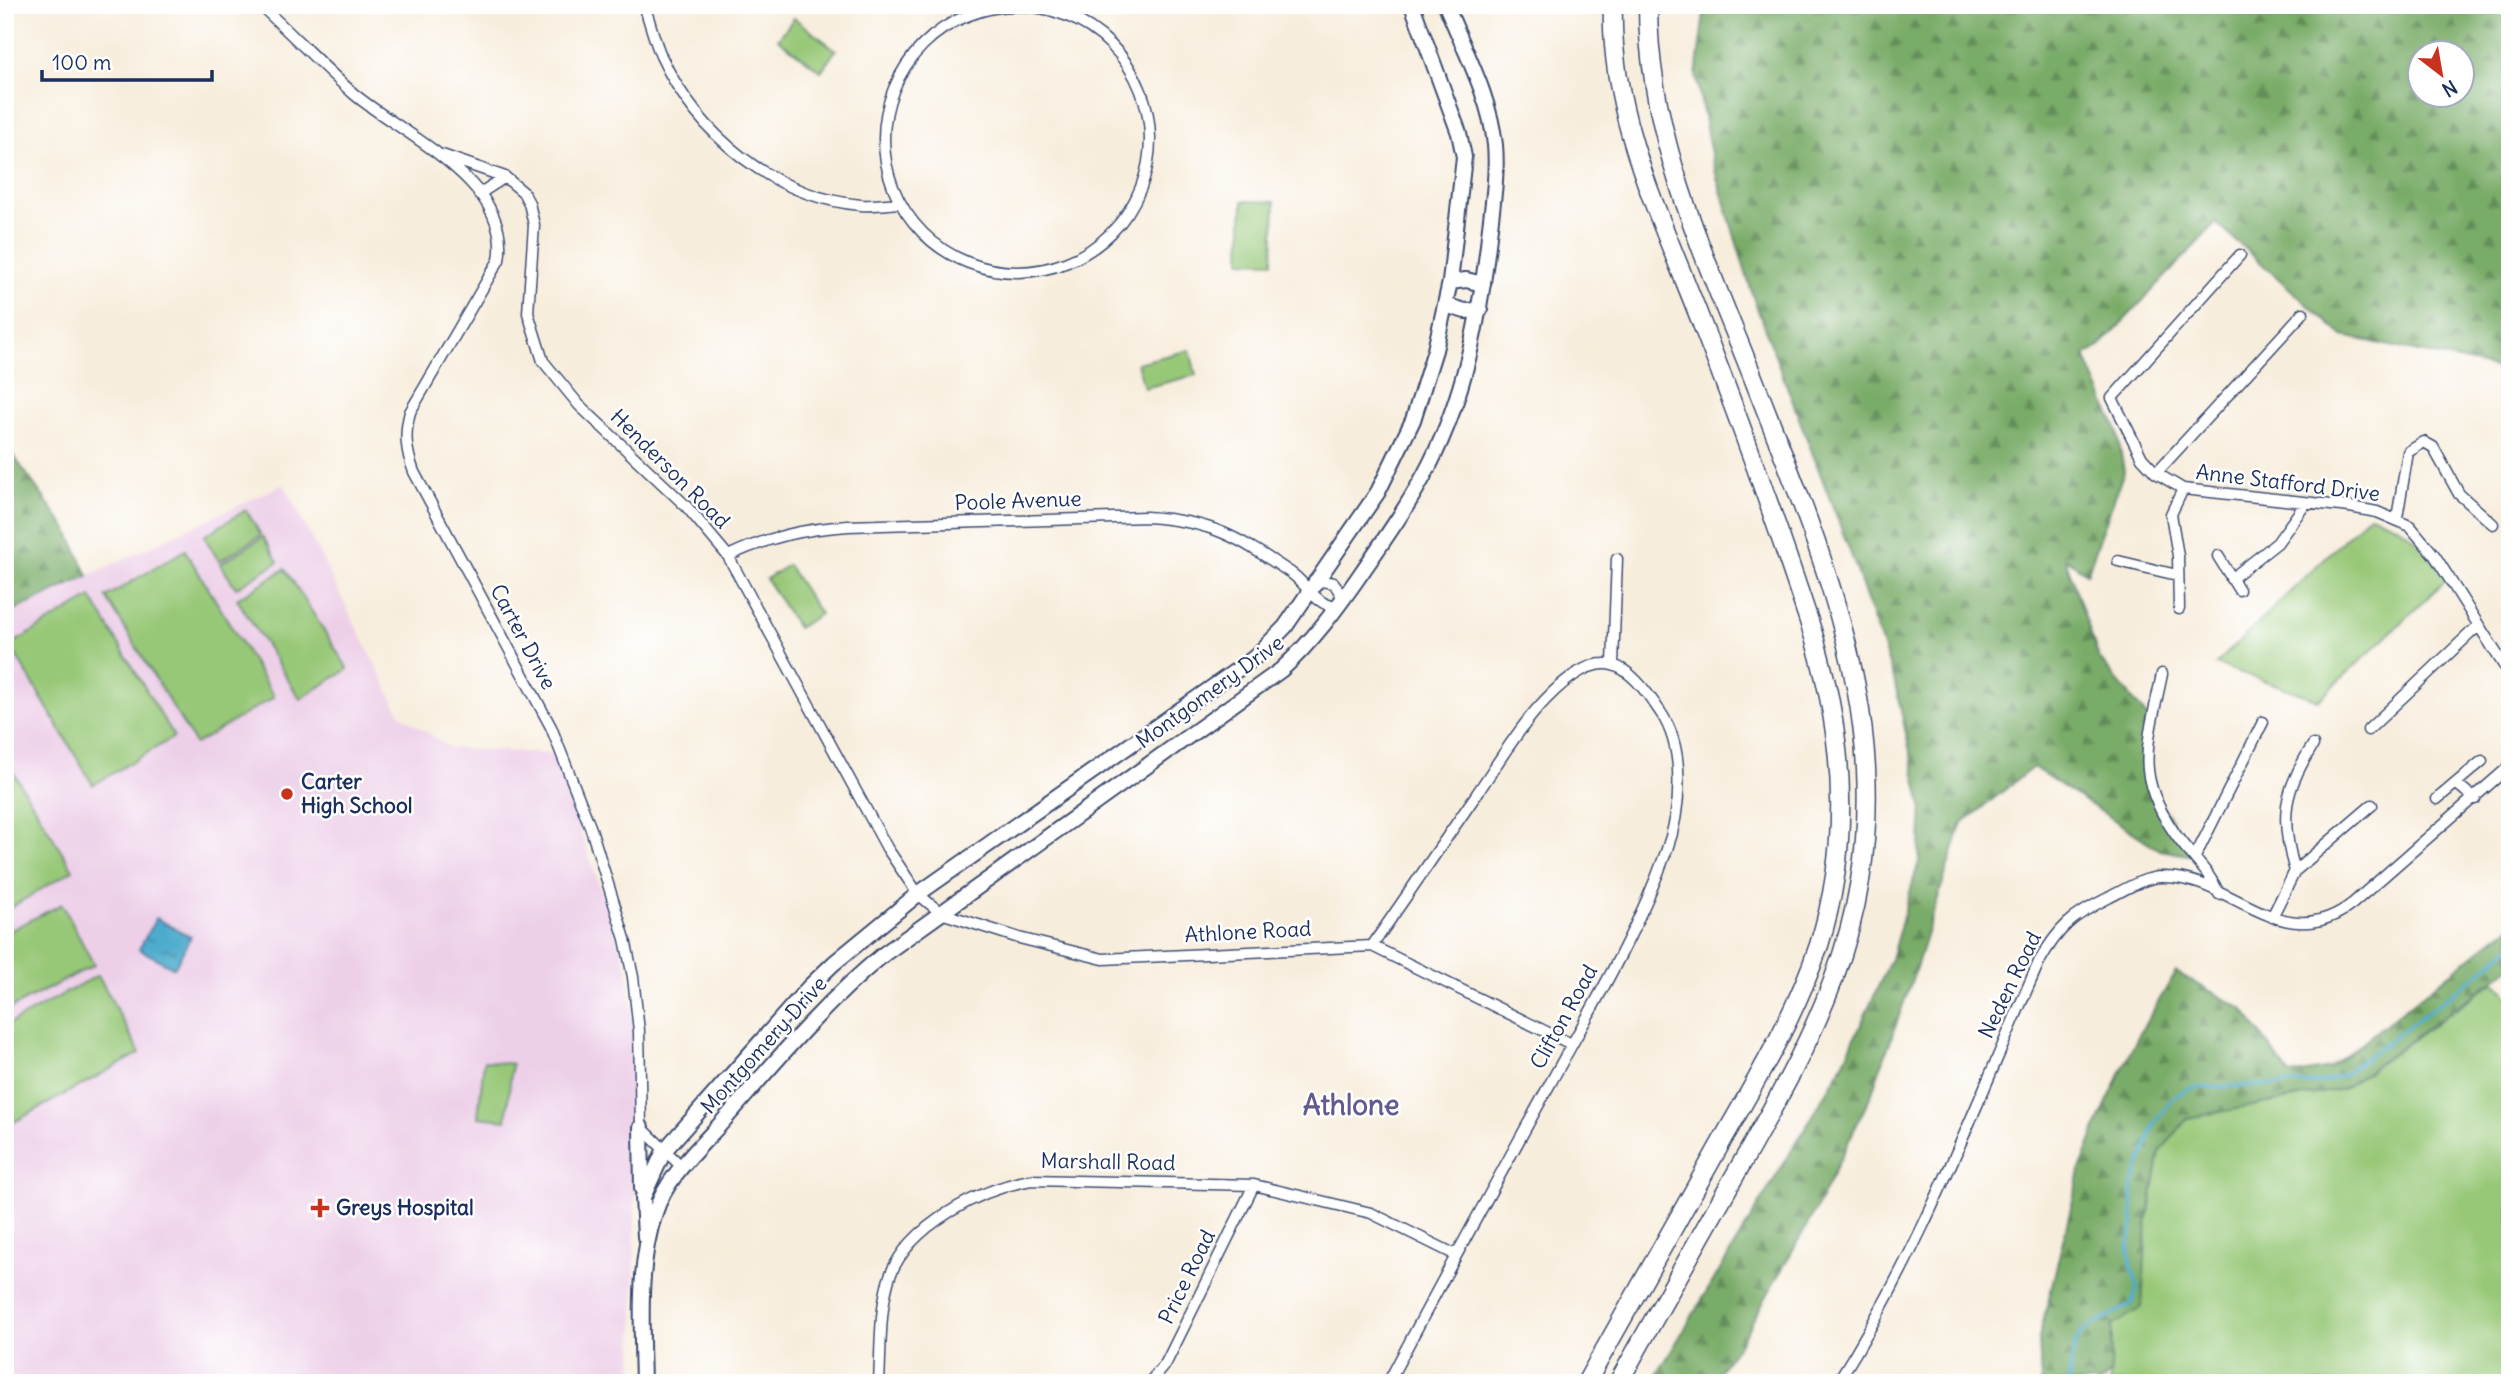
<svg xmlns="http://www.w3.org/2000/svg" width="2515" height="1388" viewBox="0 0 2515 1388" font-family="Delius,sans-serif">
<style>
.built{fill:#edd0e8}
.green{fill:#97c877;stroke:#597c6a;stroke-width:2}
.forest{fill:url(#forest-firs);stroke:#4a6e63;stroke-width:2;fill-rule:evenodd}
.water{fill:url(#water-ripples);stroke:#346d95;stroke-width:2}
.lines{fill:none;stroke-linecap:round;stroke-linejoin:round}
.stream{stroke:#4dabcc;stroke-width:3.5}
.street-casing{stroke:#3c4c71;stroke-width:13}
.secondary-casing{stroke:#3c4c71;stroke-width:18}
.highway-casing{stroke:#3c4c71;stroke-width:21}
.street{stroke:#fff;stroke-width:10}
.secondary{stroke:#fff;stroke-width:14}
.highway{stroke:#fff;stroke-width:18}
.poi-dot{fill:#c8321e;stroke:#fff;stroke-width:2.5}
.labels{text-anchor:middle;stroke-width:5;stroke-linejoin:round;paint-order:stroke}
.street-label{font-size:21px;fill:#1b2f5e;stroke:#fff}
.poi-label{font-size:21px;font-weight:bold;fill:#1b2f5e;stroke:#fff;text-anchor:start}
.district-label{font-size:28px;font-weight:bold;fill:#625b90;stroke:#fff}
</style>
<defs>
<pattern id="forest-firs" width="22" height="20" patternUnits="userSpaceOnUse" patternTransform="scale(1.75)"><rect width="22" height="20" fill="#79ac68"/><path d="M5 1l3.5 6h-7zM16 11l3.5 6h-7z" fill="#628c59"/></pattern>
<pattern id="water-ripples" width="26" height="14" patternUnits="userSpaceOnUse" patternTransform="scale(1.75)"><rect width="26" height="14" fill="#4dabcc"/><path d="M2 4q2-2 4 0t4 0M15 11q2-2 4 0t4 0" fill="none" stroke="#3f8ca9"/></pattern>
</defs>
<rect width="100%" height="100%" fill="#fff"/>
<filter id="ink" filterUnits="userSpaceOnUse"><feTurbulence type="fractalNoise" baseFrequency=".0143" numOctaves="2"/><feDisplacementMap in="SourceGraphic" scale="14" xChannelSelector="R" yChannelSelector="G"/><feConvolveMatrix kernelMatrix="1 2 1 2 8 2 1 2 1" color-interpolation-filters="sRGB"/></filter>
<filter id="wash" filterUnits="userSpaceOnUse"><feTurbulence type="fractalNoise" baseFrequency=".00686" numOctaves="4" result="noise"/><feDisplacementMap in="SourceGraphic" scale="28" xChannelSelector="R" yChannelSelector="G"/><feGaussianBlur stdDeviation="1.57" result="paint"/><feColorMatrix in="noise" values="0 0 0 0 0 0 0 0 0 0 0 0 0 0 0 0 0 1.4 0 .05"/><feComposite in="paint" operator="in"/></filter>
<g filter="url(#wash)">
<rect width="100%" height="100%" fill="#f7eddc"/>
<path class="built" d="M284 484 401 715 450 748 554 754 627 967 635 1034 636 1130 633 1383H5V615Z"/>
<path class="green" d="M794 18 836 50 821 71 778 39Z
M1243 201 1275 202 1273 262 1241 261Z
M1190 350 1196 375 1144 388 1137 363Z
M246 510 261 535 219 561 204 536Z
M2369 515C2411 527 2423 545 2447 579L2319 700 2216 664Z
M263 537 278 562 236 588 220 564Z
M185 550 274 697 195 744 106 597Z
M788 565 820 614 798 628 766 579Z
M285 569 348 669 300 699 237 599Z
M91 597 174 737 93 785 10 645Z
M5 759 73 870 5 911Z
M62 904 94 965 5 1011V933Z
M98 975 140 1053 5 1127V1026Z
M2495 981 2510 998V1383H2110L2112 1326 2147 1223 2160 1152 2188 1117 2343 1089Z
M484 1061 512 1064 506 1120 478 1117Z"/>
<path class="forest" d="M1705 5H2510V371L2343 336 2216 223 2101 345 2085 356 2117 431 2124 471 2087 574 2065 558 2099 658 2149 719 2148 768 2156 796 2194 856 2160 850 2033 767 1961 825 1914 974 1871 1095 1815 1211 1740 1343 1710 1383H1652L1840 1070 1891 959 1919 861 1922 806 1894 679 1852 557 1754 300 1713 164 1696 76ZM2420 52H2462V94H2420Z
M5 444 68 531 88 576 5 615Z
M2510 926V968L2343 1089 2188 1118 2160 1152 2147 1223 2142 1307 2112 1326 2111 1372 2102 1383H2041L2039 1338 2081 1167 2102 1113 2138 1036 2176 972 2243 1009 2290 1075 2330 1068Z"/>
<path class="water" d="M156 918 191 937 174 968 139 949Z"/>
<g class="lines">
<path class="stream" d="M2068 1383 2074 1347 2082 1331 2131 1304 2137 1290 2128 1249 2133 1223 2132 1188 2155 1122 2174 1097 2190 1088 2319 1083 2342 1076 2477 975 2510 947"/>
</g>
</g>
<g filter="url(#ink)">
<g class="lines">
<g class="street-casing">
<path id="street" d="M260 5C292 34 322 66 354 94 401 134 513 182 499 260L410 412C404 434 406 451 414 472L551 727 591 829 625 939 633 977 639 1031 641 1127 682 1167
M644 5C650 22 654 40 661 56 698 135 773 197 861 205 873 206 887 204 899 203
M884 139a133 133 0 1 1 266 0a133 133 0 1 1-266 0Z
M442 155 505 177 523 192 529 203 534 225 528 313 543 361 579 405 686 506 728 556 887 848 918 894 941 913 1019 938 1103 959 1372 946 1571 1044
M479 194 505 177
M2240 255 2112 398 2142 458 2156 473 2183 489 2350 507 2377 512 2410 526 2435 556 2510 675
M2156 473 2303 313
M2397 518 2408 452 2424 442 2433 447 2459 494 2493 524
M728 556C768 537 804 529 848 526L1146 517C1213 521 1237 537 1291 573 1306 583 1318 608 1337 606
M2218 556 2239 590
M2118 561 2177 575
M2231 579 2277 543 2306 503
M1314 580 1334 583 1343 598
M2179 609 2178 556 2171 514 2183 489
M1613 664 1617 559
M2162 674C2147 748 2132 777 2181 842 2195 860 2210 873 2219 894
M2368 730 2478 626
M2457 784 2475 799
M2437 799 2482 761
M2195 857 2263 722
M2295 871C2279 818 2284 790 2313 745
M2272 917 2295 871 2372 805
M1372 946C1406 897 1440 847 1474 798 1494 769 1513 737 1536 710 1552 692 1579 664 1604 664 1628 663 1649 695 1661 713 1686 750 1681 812 1666 852 1637 933 1592 1008 1551 1082 1496 1182 1441 1282 1388 1383
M879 1383C881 1348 879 1309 890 1276 909 1225 981 1189 1031 1180L1254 1185 1371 1213 1456 1255
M1149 1383 1166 1363 1254 1185
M1837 1383C1921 1252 1976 1103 2039 962 2059 927 2072 916 2108 898 2124 890 2144 877 2162 877 2231 875 2282 958 2352 904L2510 766"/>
</g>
<g class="secondary-casing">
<path id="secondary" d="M1450 282 1466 280 1483 284
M1445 305 1465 311 1480 310
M641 1127 642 1189
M645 1237 643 1197 664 1151 810 986 834 963 918 894 1254 658 1285 627 1378 492 1413 420 1435 350 1450 282 1464 157 1459 133 1412 5
M643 1383C642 1328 637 1266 655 1213 666 1177 700 1147 725 1119 775 1062 824 1003 884 954L1281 670C1313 641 1338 607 1362 572 1386 537 1411 502 1430 464 1464 396 1479 321 1488 245 1491 213 1498 178 1495 145 1490 96 1464 50 1446 5"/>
</g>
<g class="highway-casing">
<path id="highway" d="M1586 1383C1630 1304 1674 1226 1718 1148 1755 1082 1795 1017 1819 945 1854 835 1843 725 1808 618 1775 519 1740 421 1702 324 1663 222 1609 117 1613 5
M1618 1383C1657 1314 1696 1245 1734 1177 1812 1039 1874 933 1866 769 1860 637 1801 501 1754 380 1706 258 1648 139 1648 5"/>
</g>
<use href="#street" class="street"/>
<use href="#secondary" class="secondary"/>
<use href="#highway" class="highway"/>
</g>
</g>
<g class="poi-dot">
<circle cx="287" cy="794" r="7"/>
<path d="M316.5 1197.5h7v7h7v7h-7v7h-7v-7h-7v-7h7z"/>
</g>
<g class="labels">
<g class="street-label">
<text transform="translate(670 469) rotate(45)" y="7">Henderson Road</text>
<text transform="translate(2288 483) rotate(7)" y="7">Anne Stafford Drive</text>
<text transform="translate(1018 501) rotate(-2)" y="7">Poole Avenue</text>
<text transform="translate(523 637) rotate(62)" y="7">Carter Drive</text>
<text transform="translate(1210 692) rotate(-36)" y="7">Montgomery Drive</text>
<text transform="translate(1248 932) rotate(-3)" y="7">Athlone Road</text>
<text transform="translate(2010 985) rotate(-64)" y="7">Neden Road</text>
<text transform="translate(1564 1017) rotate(-61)" y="7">Clifton Road</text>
<text transform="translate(764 1045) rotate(-48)" y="7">Montgomery Drive</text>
<text transform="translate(1108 1162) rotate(1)" y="7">Marshall Road</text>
<text transform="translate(1187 1277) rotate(-64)" y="7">Price Road</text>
</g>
<g class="poi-label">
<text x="301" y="789">Carter<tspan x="301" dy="24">High School</tspan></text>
<text x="336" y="1215">Greys Hospital</text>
</g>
<g class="district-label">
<text x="1351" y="1115">Athlone</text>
</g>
</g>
<rect width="2515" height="1388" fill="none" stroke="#fff" stroke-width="28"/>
<g transform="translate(2441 74) rotate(149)"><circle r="33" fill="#ffffff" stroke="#a4acbf" stroke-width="2"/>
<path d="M0-5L12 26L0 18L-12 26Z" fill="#c8321e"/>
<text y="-10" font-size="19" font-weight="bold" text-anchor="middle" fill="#1b2f5e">N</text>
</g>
<path d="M42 70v10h170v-10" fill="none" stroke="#1b2f5e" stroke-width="3.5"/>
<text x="52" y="70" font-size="21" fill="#1b2f5e" stroke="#ffffff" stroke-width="5" paint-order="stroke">100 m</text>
</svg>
